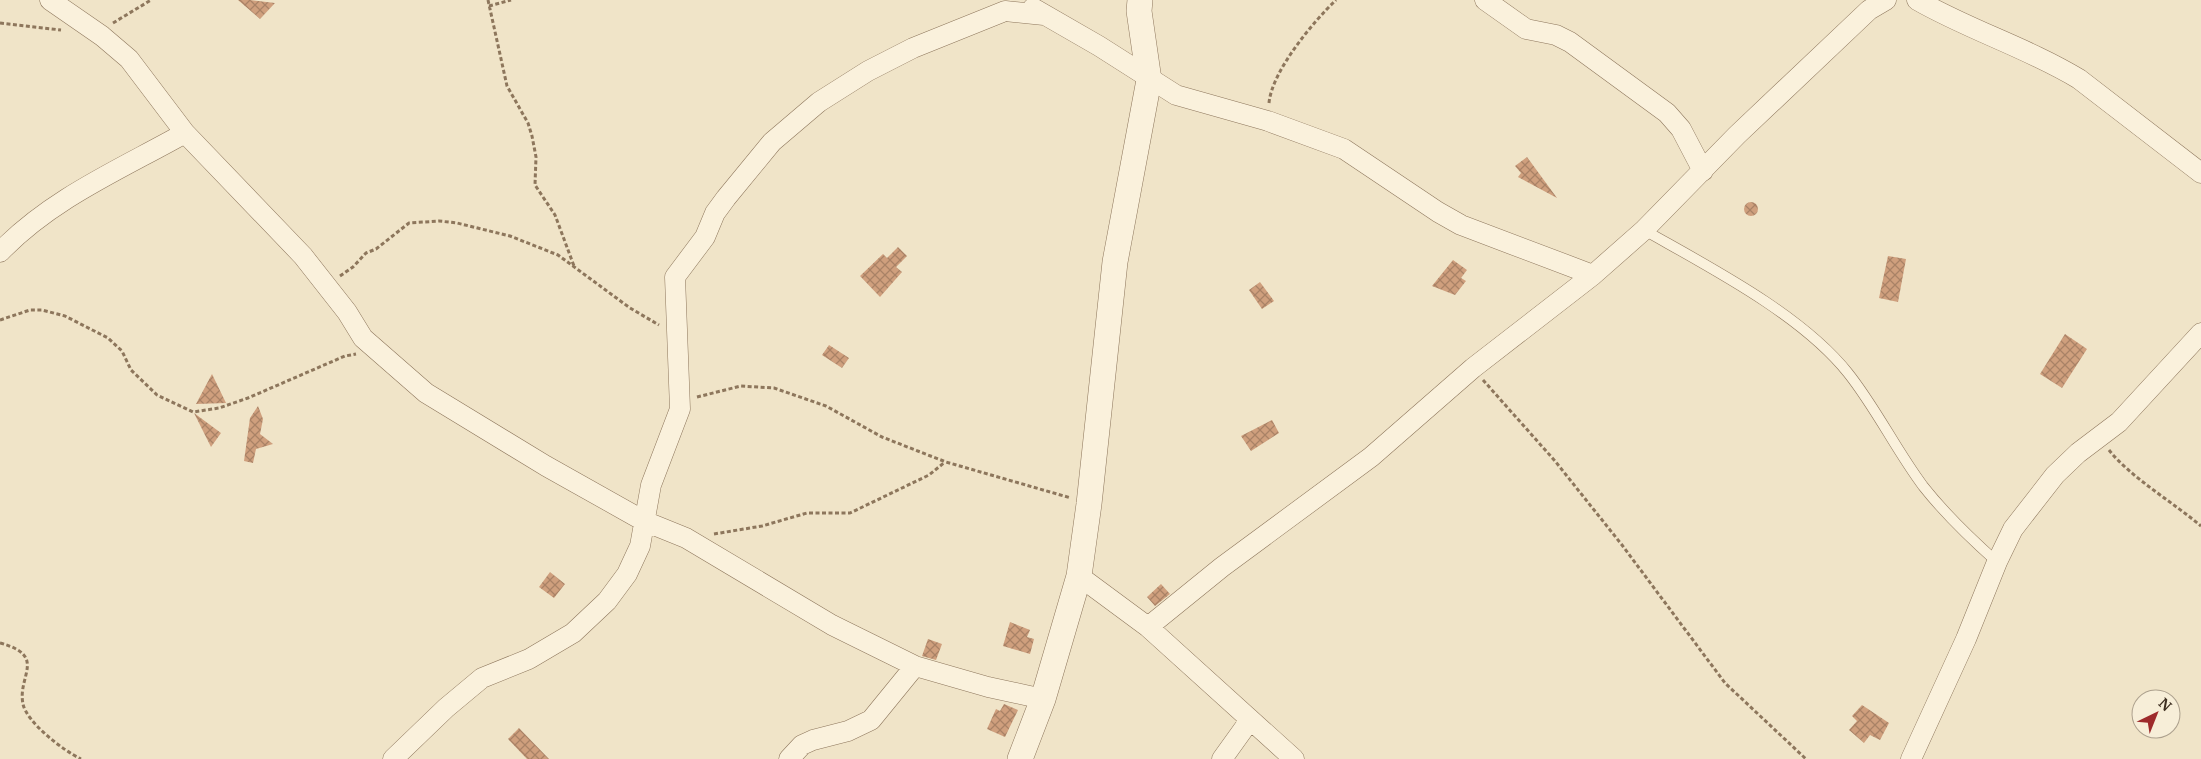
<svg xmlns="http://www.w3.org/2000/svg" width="2201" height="759" viewBox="0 0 2201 759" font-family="Merriweather,serif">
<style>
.building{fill:url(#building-cross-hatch)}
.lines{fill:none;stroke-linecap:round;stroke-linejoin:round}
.service-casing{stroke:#8d765c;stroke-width:11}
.minor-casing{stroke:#8d765c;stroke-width:21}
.tertiary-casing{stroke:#8d765c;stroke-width:26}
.path{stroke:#8d765c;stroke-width:3;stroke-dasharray:4 2.5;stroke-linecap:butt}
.service{stroke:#faf1dc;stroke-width:10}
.minor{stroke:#faf1dc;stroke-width:20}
.tertiary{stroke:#faf1dc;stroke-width:25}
</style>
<defs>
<pattern id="building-cross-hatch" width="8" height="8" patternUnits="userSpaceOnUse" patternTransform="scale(1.25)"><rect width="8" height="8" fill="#cf9f7d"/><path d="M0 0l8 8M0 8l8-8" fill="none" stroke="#a98266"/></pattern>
</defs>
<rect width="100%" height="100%" fill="#f0e4c8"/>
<path class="building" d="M238 0H250L275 3 260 19Z
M1527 157 1557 198 1518 177 1521 173 1515 166Z
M1744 209a7 7 0 1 1 14 0a7 7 0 1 1-14 0Z
M898 247 907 256 896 267 902 272 880 297 860 276 883 254 887 258Z
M1888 256 1906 259 1898 302 1879 298Z
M1453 260 1467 270 1461 278 1466 281 1455 295 1432 286Z
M1260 282 1274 301 1262 309 1249 290Z
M2065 334 2087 349 2062 388 2040 374Z
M829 345 849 358 842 368 822 355Z
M212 374 226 403 196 404Z
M258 406 263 419 260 434 273 444 256 449 253 463 244 461 250 418Z
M194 413 221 433 211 447Z
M1272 420 1279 433 1251 451 1241 436Z
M550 572 565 584 554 598 539 587Z
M1161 584 1170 594 1155 606 1147 597Z
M1010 622 1030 630 1027 637 1034 639 1030 654 1003 646Z
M928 639 942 644 936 660 922 656Z
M1004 704 1018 710 1005 737 987 729 996 709 1000 711Z
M1862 705 1889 723 1880 740 1870 735 1864 743 1849 730 1857 721 1852 716Z
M519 728 549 759H527L508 739Z"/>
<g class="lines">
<g class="service-casing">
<path id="service" d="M1644 230C1709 267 1801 314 1848 373 1876 408 1896 450 1923 486 1945 514 1970 538 1997 562"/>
</g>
<g class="minor-casing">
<path id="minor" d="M50 0 102 36 129 59 185 133 303 256 347 312 363 338 426 393 546 466 644 521 686 538 832 625 915 666 988 687 1043 699
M1485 0 1526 29 1556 35 1570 42 1667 113 1681 129 1703 171
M1917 0C1969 30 2028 48 2079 79L2201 173
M1033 8 1099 46 1176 95 1268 121 1344 149 1438 212 1461 225 1593 275
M0 252C52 198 121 169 185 133
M1079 576 1148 627 1294 759
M1148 627 1222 567 1371 457 1473 368 1593 275 1644 230 1737 135 1869 10 1886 0
M393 759 446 708 482 678 529 659 573 633 607 601 627 574 640 546 651 485 680 409 675 277 705 237 715 213 726 198 772 142 819 102 868 71 913 48 1005 11 1044 15
M789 759 802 745 813 740 848 731 871 720 915 666
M1222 759 1250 720
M1911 759 1966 639 1997 562 2013 529 2055 475 2078 453 2119 422 2201 333"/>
</g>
<g class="tertiary-casing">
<path id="tertiary" d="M1020 759 1043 699 1079 576 1089 504 1115 262 1149 80 1139 11 1140 0"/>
</g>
<path class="path" d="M488 0 507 86 528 123 532 136 536 157 535 185 555 215 574 266
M489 6 511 0
M0 23 61 30
M113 23 151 0
M1269 103C1272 71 1313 22 1336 0
M340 276 353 267 366 253 376 249 409 223 439 221 457 223 510 236 558 255 630 308 659 325
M0 320 30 310H42L65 316 108 338 122 351 131 370 157 395 193 412 219 408 248 398 345 356 356 354
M1483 380 1555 461 1622 545 1725 683 1806 759
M697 397 741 386 774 388 826 406 882 437 946 462 1071 498
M2109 450C2130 477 2174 503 2201 526
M714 534 762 526 807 513H850L929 475 945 462
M0 643C48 656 17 676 23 704 27 723 64 751 81 759"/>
<use href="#service" class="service"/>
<use href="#minor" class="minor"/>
<use href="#tertiary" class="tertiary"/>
</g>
<g transform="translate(2156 714) rotate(43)"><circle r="24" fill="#f7eed8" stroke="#ada18e"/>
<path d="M0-4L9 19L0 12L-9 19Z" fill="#9e2a2b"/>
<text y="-8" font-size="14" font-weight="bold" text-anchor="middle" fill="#3d2e20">N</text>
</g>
</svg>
